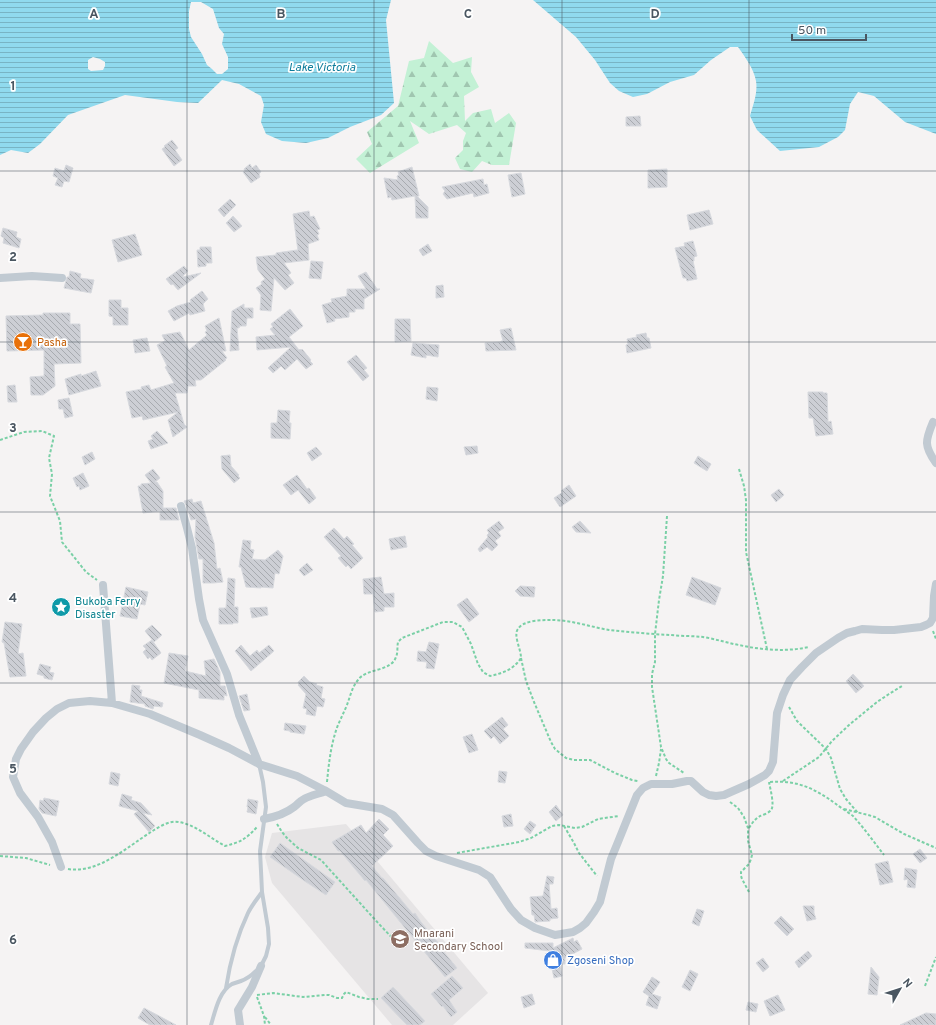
<svg xmlns="http://www.w3.org/2000/svg" width="936" height="1025" viewBox="0 0 936 1025" font-family="Overpass,sans-serif">
<style>
.education{fill:#e6e4e5}
.forest{fill:url(#forest-firs)}
.water{fill:url(#water-rules);fill-rule:evenodd}
.building{fill:url(#building-back-hatch);stroke:#d7d9de}
.lines{fill:none;stroke-linecap:round;stroke-linejoin:round}
.path{stroke:#7ad0a6;stroke-width:2;stroke-dasharray:3 2;stroke-linecap:butt}
.service{stroke:#c1cad2;stroke-width:4}
.minor{stroke:#c1cad2;stroke-width:8}
.grid{fill:none;stroke:#4a5661;stroke-width:1;stroke-opacity:0.55}
.labels{text-anchor:middle;stroke-width:3.5;stroke-linejoin:round;paint-order:stroke}
.food-label{font-size:11px;fill:#c56008;stroke:#fff;text-anchor:start}
.culture-label{font-size:11px;fill:#0d838f;stroke:#fff;text-anchor:start}
.education-label{font-size:11px;fill:#785e54;stroke:#fff;text-anchor:start}
.shop-label{font-size:11px;fill:#366cbe;stroke:#fff;text-anchor:start}
.water-label{font-size:12px;font-style:italic;fill:#0c7c9b;stroke:#fff}
.grid-label{font-size:13px;text-anchor:middle;font-weight:bold;fill:#4a5661;stroke:#fff;stroke-width:3.5;stroke-linejoin:round;paint-order:stroke}
</style>
<defs>
<pattern id="forest-firs" width="22" height="20" patternUnits="userSpaceOnUse"><rect width="22" height="20" fill="#c3f1d5"/><path d="M5 1l3.5 6h-7zM16 11l3.5 6h-7z" fill="#a0c6b0"/></pattern>
<pattern id="water-rules" width="6" height="5" patternUnits="userSpaceOnUse"><rect width="6" height="5" fill="#90daee"/><path d="M0 2.5h6" fill="none" stroke="#78b4c4"/></pattern>
<pattern id="building-back-hatch" width="6" height="6" patternUnits="userSpaceOnUse"><rect width="6" height="6" fill="#cdcfd5"/><path d="M-1 5l2 2M0 0l6 6M5-1l2 2" fill="none" stroke="#a8abb0"/></pattern>
</defs>
<rect width="100%" height="100%" fill="#f5f3f3"/>
<path class="education" d="M346 824 488 993 453 1025H392L272 883 265 857 272 833Z"/>
<path class="forest" d="M429 41 453 63 472 57 471 72 479 87 464 96 465 121 473 113 491 109 495 123 509 113 516 123 509 165H492L482 161 472 172 460 169 455 158 463 150V141L466 133 457 125 429 134 410 121 419 143 370 173 356 159 372 144 367 132 398 106 409 61 424 58Z"/>
<path class="water" d="M0 0H391L386 20 394 103 381 115 350 127 328 138 306 143 282 141 266 134 261 122 264 105 261 96 239 84 222 80 198 103 177 102 125 95 68 115 40 144 28 153 11 150 0 155ZM191 2H201L213 9 219 28 224 34 222 44 228 57V69L222 74H217L212 69 207 65 202 54 191 37 189 29V11ZM93 57 100 59 105 62V66L103 70 91 71 88 69V60Z
M533 0H936V134L905 122 874 96 858 92 850 104 845 130 838 137 819 147 780 151 757 130 750 116C753 105 758 93 756 81 754 69 745 57 738 47H730L711 60 694 75 670 82 647 94 633 97 619 91 610 83 595 60 576 37Z"/>
<path class="building" d="M640 116 641 126H626V117Z
M172 140 178 148 175 150 182 160 174 166 162 149 165 147 164 146Z
M250 164 252 168 256 165 261 172 259 174 260 177 251 183 243 172 245 171 244 169Z
M66 165 73 168 69 182 64 181 62 187 55 185 58 178 53 176 55 168 64 171Z
M412 167 419 196H417L428 207V218H416L415 196 392 200 391 197 388 198 384 178 398 180 397 176 399 175 398 172Z
M667 169V187L648 188V170Z
M521 173 525 194 512 197 508 175Z
M483 179 484 185 487 184 489 193 474 197 473 193 447 199 443 194 445 191 442 187Z
M230 199 236 205 224 217 218 210Z
M709 210 713 224 690 230 687 215Z
M309 211 310 217 314 216 320 229 317 230 319 234 317 235 319 240 308 244 309 260 284 263 291 273 288 275 294 283 285 290 274 278 271 311 260 310 261 295 256 288 262 284 261 282 265 279 258 270 256 257 276 255V253L297 250 298 251 293 214Z
M233 216 242 226 234 232 226 223Z
M3 228 17 232 16 237 21 239 19 248 3 243 4 238 1 236Z
M135 234 142 255 118 262 112 240Z
M693 241 697 256 694 257V261H693L697 279 687 281 686 278H683L675 248 685 246 684 243Z
M428 244 432 251 423 256 419 250Z
M200 247H211L212 263H206V266L198 267 197 250H200Z
M311 261 323 262 321 279 309 278Z
M184 266 188 271 183 276V277L201 273 178 290 173 284 171 285 166 279Z
M70 271 81 274 80 278 94 280 91 293 64 288 67 277H69Z
M366 272 377 289H380L364 299V309H355V312H349V317L334 319 335 321 327 323 322 305 332 302 331 299 347 296V289H366L358 276Z
M443 285 444 297 436 298V286Z
M202 291 208 299 203 304 205 311 190 315 189 313 174 321 168 311 177 306 191 302 190 300Z
M109 300H121V308H128V325H113V317L109 316Z
M244 304V308H253V318H247L246 326H240L239 328H237L239 350 230 351 232 311Z
M290 309 303 326 289 337 299 350 300 349 301 350 302 349 311 360 310 361 313 364 306 369 297 359 285 370 281 366 273 373 268 368 291 347 257 350 256 337 275 335 270 329 273 327 271 324Z
M43 313H70V324H80L81 363 54 364 55 386 43 395H31L30 377 44 376V350L7 351 6 316 43 315Z
M219 318 226 351H222L227 358 225 359 226 360 201 380H195L196 386H188L187 393H175L184 424 187 427 173 437 168 420 178 412 143 420 142 416 132 418 126 392 142 389 141 387 149 385 151 390 174 383 165 367 167 366 157 345 165 341 162 335 180 332 189 350 207 335 205 332 207 331 205 326Z
M395 319H410L411 341 395 342Z
M511 328 516 350 486 351 485 343 501 342V341H503L500 330Z
M646 333 647 338H649L651 348 627 353 626 345 628 344 627 339 637 337 636 335Z
M147 338 150 351 135 353 133 340Z
M413 343 439 345 438 357 426 355V358L411 355Z
M356 355 367 368 364 370 369 376 363 381 347 362Z
M96 371 101 386 69 395 65 379 81 374V376Z
M15 385 17 402H8L7 386Z
M427 387 438 388 437 401 426 399Z
M808 392H823V393H827L828 422 831 421 833 434 816 436 813 418H809Z
M69 398 73 416 65 418 63 409H59L58 400Z
M278 410 290 411 289 423H291L290 439 271 438V423H277Z
M157 431 168 443 151 449 148 441 153 439 151 436Z
M477 446 478 453 466 455 464 447Z
M316 447 322 454 312 461 307 453Z
M92 452 95 459 85 465 82 457Z
M230 455 231 466 239 475 238 476 240 478 234 483 222 469 221 456Z
M698 456 711 464 707 471 694 463Z
M153 469 160 478 155 482H157L163 491V508H176L179 520H160V511L143 513 138 486H141V484L151 483 145 475Z
M83 473 89 486 80 490 79 486 77 487 73 478Z
M297 475 307 489 309 488 316 498 309 504 298 490 291 495 283 485Z
M569 485 576 496 560 507 554 498 563 492 561 491Z
M779 489 784 495 776 502 771 495Z
M192 499 193 503 201 501 214 543 217 569 220 568 223 582 213 583H203V559H199L195 537 196 519 191 520 186 505 184 501Z
M499 521 504 528 498 532 501 536 495 541 498 545 492 551 487 547 480 552 478 549 488 537 487 535 489 533 487 530Z
M580 521 591 533 576 532 572 527Z
M334 528 344 539 347 536 354 544 352 545 363 558 351 569 348 565 346 567 338 558 341 556 324 537Z
M405 536 407 547 391 550 389 539Z
M243 540 251 541 250 549 254 550 252 559 265 560 278 550 283 556 279 574 275 573 273 588 261 587V588L246 587 241 567H239Z
M307 563 313 570 304 576 299 570Z
M381 577 384 594 394 593V607H384V611L375 612 373 594H364L363 579Z
M692 577 721 588 715 605 686 595Z
M228 578 235 579 234 607H238V623H233V624H219V608H226Z
M520 586 535 587 534 597 520 596 515 591Z
M126 587 148 592 145 605 140 604 137 619 120 616Z
M467 598 479 614 469 622 457 605Z
M267 607 268 615 252 618 250 608Z
M5 622 22 624 18 654 23 653 26 676 10 677 4 643 2 642Z
M152 625 162 635 154 642 145 631Z
M152 640 161 653 152 660 150 657 148 659 143 652 146 649 143 646Z
M429 642 439 644 434 669 426 668 427 662 417 661 418 651 426 652Z
M241 645 250 656 257 650 259 653 269 645 274 651 251 671 235 651Z
M169 653 188 656 185 671 206 676 204 661 214 659 220 672V686H225L227 696 224 695V700L199 698V690L164 683Z
M40 664 51 667 49 672 54 673 52 680 44 678V676L37 674Z
M853 674 864 686 856 693 846 681Z
M304 676 310 682 317 684 316 685 323 687 321 698 325 699 323 707 317 706 315 716 306 714 307 709 303 708 306 694 298 685 299 684 298 682Z
M132 685 140 686 139 690H142L141 696 163 703 162 707 154 706 153 709 145 706V704L130 702Z
M247 694 250 710 244 711 239 696Z
M502 717 508 725 503 729 509 736 500 744 494 736 491 739 484 731Z
M285 723 306 726 304 734 290 732V731L284 730Z
M472 734 478 750 469 753 463 737Z
M499 771 507 772 505 783 498 782Z
M111 772 120 774 118 786 109 784Z
M122 794 132 797 131 800 141 803 152 815 143 813 155 826 149 832 134 814 138 811 119 806Z
M44 798 59 801 56 816 42 813 39 809 40 800 43 801Z
M248 799 258 801 256 814 247 812 248 807H247Z
M556 805 563 815 556 821 549 812Z
M511 814 513 826 504 827 502 816Z
M379 819 389 829 383 835 393 846 372 866 382 878H383L413 914 415 913 421 922 440 945 439 946 457 968 445 977 366 880 365 881 340 851H338L332 842 361 825 366 833Z
M530 821 536 825 530 834 524 829Z
M280 843 335 882 326 895 306 882 270 857Z
M920 849 927 858 920 863 913 854Z
M888 861 893 882 880 885 875 864Z
M905 868 917 870 915 888 907 887 908 879 904 880Z
M547 876 554 877 553 884H549L551 909 557 908 558 918 550 919V921L535 922V921L534 915H532L530 897 543 896Z
M803 906H814V913L816 919 807 921Z
M697 909 704 911 699 926 692 923Z
M781 916 794 929 787 936 774 923Z
M573 938 574 942 577 940 582 949 565 958V964H560L562 976 554 978 551 964H549L550 951 525 948V943H553V948Z
M808 951 812 956 799 968 795 962Z
M763 958 769 967 763 972 756 963Z
M871 967 879 977 877 995 868 994Z
M690 970 698 974 690 991 682 987Z
M452 976 463 988 449 1000 457 1012 451 1017 443 1006 442 1007 431 994Z
M652 977 660 982 652 994 661 997 657 1009 646 1005 649 996 643 992Z
M393 987 425 1021 420 1025H407L381 998Z
M532 994 535 1004 524 1008 521 997Z
M778 995 785 1010 770 1016 764 1001Z
M748 1002 758 1004 756 1012 746 1010Z
M144 1008 161 1017 176 1025H150L138 1018Z
M926 1013 936 1014V1025H900Z"/>
<g class="lines">
<path class="path" d="M0 440 24 432 42 431 54 436 49 458 52 474 50 496 60 521 62 542 86 572 97 580
M739 469 744 486 746 500V552L767 649
M667 516 663 576 659 600 655 634V662L652 674V687L661 747 666 759 669 763 684 773
M933 631 936 639
M521 658 526 681 534 702 551 742 555 749 566 758 574 760H590L615 773 632 780 638 781
M789 707 797 721 826 749 831 758 840 789 846 799 858 813
M656 776 659 763 661 749
M783 781 819 757 832 741 849 725 877 702 889 694 902 686
M327 782C329 762 331 743 338 725 341 718 344 712 347 705 350 697 352 687 358 680 366 668 391 672 396 657 398 653 397 647 398 642L402 638 443 622H453L462 627 471 644 478 664 483 672 490 676C503 673 513 670 521 658 521 649 513 635 518 629 523 620 543 620 552 620 571 620 591 627 609 630 629 632 650 634 670 635 681 636 693 636 703 637 716 639 727 643 739 645 762 650 786 652 809 647
M770 782C797 780 814 788 836 804 841 808 848 812 853 816 864 828 874 842 884 855
M730 802 738 808 744 817 748 828V841L752 855 751 859 749 864 741 872V876L742 879 749 892
M844 809 868 815 875 817 904 834 936 848
M277 824 282 832 287 838 298 848 321 860 379 924 399 945
M564 826 574 843 579 853 597 876
M749 828C752 823 755 819 760 816 763 815 769 813 771 810 775 806 770 788 769 782
M457 853 519 842 531 838 552 826 559 825 575 828 582 827 598 819 619 816
M0 856 26 858 50 865
M68 869C98 874 127 847 151 832 159 827 169 820 179 822 196 825 210 838 225 846 241 842 246 839 257 827
M925 986 936 957
M257 995 273 993 303 997 325 995H329L337 998H342L344 994 346 992 359 997 368 999H378
M257 997 264 1016 265 1025
M265 1017 271 1025"/>
<path class="service" d="M259 764 263 782 266 807 260 851 261 871 262 892 268 928 269 944 266 956 261 966
M226 988C230 962 237 936 248 913 252 905 257 899 262 892
M211 1025C215 1012 219 991 232 984 235 983 238 982 241 981 247 979 252 975 256 971"/>
<path class="minor" d="M0 278 32 276 62 278
M933 422C925 441 924 446 936 463
M181 506 187 528 192 548 199 599 203 620 227 674 239 715 259 764
M103 585 112 703
M264 819C275 817 285 814 294 807 298 804 300 801 304 799 311 795 319 794 326 791
M61 867 52 842 38 817 20 793 13 777 16 759 21 749 33 732 46 718 57 709 69 703 90 701 112 703 150 714 200 735 229 748 259 764 297 776 326 791 346 803 382 809 393 815 418 843 426 851 436 856 479 870 490 877 511 909 521 920 535 928 555 935 573 932 580 928 586 923 594 912 600 902 611 859 618 842 637 795 643 788 651 784H672L687 781H691L703 792 709 795 716 796 724 795 733 791 749 784 765 775 769 771 773 762 777 713 783 695 790 680 802 667 816 653 838 638 847 633 855 631 862 629 882 630H894L921 627 926 625 930 623 933 618 934 596 936 584
M240 1025 238 1010 252 987 261 966"/>
</g>
<path class="grid" d="M187 0V1025M374 0V1025M562 0V1025M749 0V1025M0 171H936M0 342H936M0 512H936M0 683H936M0 854H936"/>
<defs>
<g id="bar-disc" transform="scale(1)"><circle r="9.5" fill="#e8710a" stroke="#fff"/><path d="M-6-5H6L.8 .8V4.5H3.5V6h-7V4.5H-.8V.8Z" fill="#fff"/></g>
<g id="sight-disc" transform="scale(1)"><circle r="9.5" fill="#0f9aa8" stroke="#fff"/><path d="M0-6L1.8-2.2L6-1.7L2.9 1.2L3.7 5.4L0 3.3L-3.7 5.4L-2.9 1.2L-6-1.7L-1.8-2.2Z" fill="#fff"/></g>
<g id="school-disc" transform="scale(1)"><circle r="9.5" fill="#8d6e63" stroke="#fff"/><path d="M0-5L7-2L0 1L-7-2ZM-4 1L0 2.5L4 1V4Q0 6-4 4Z" fill="#fff"/></g>
<g id="shop-disc" transform="scale(1)"><circle r="9.5" fill="#3f7fe0" stroke="#fff"/><path d="M-5-2.5h2.3a2.7 3.5 0 0 1 5.4 0H5L5.5 6h-11ZM-1.5-2.5h3a1.5 2.3 0 0 0-3 0Z" fill="#fff"/></g>
</defs>
<g fill-rule="evenodd">
<use href="#bar-disc" x="23" y="342"/>
<use href="#sight-disc" x="61" y="607"/>
<use href="#school-disc" x="400" y="939"/>
<use href="#shop-disc" x="553" y="960"/>
</g>
<g class="labels">
<g class="food-label">
<text x="37" y="346">Pasha</text>
</g>
<g class="culture-label">
<text x="75" y="605">Bukoba Ferry<tspan x="75" dy="13">Disaster</tspan></text>
</g>
<g class="education-label">
<text x="414" y="937">Mnarani<tspan x="414" dy="13">Secondary School</tspan></text>
</g>
<g class="shop-label">
<text x="567" y="964">Zgoseni Shop</text>
</g>
<g class="water-label">
<text x="322" y="71">Lake Victoria</text>
</g>
</g>
<g class="grid-label">
<text x="94" y="18">A</text>
<text x="281" y="18">B</text>
<text x="468" y="18">C</text>
<text x="655" y="18">D</text>
<text x="13" y="90">1</text>
<text x="13" y="261">2</text>
<text x="13" y="432">3</text>
<text x="13" y="602">4</text>
<text x="13" y="773">5</text>
<text x="13" y="944">6</text>
</g>
<g transform="translate(900 989) rotate(51)" stroke="#ffffff" stroke-width="3" paint-order="stroke">
<path d="M0-3L7 15L0 10L-7 15Z" fill="#4a5661"/>
<text y="-6" font-size="11" font-weight="bold" text-anchor="middle" fill="#4a5661">N</text>
</g>
<path d="M792 34v6h74v-6" fill="none" stroke="#4a5661" stroke-width="2"/>
<text x="798" y="34" font-size="12" fill="#4a5661" stroke="#ffffff" stroke-width="3" paint-order="stroke">50 m</text>
</svg>
